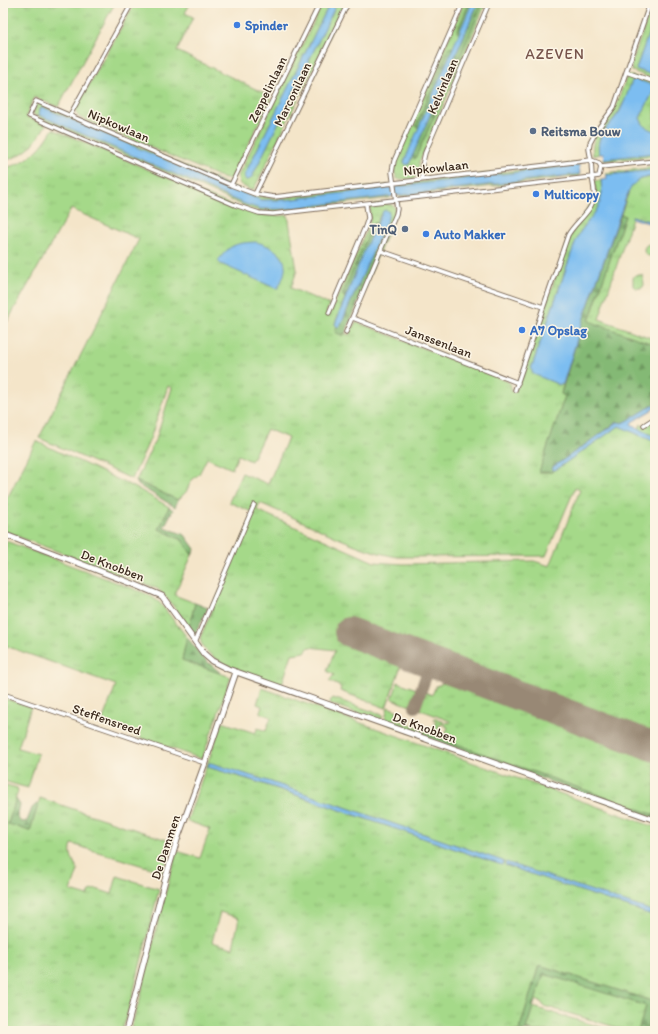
<svg xmlns="http://www.w3.org/2000/svg" width="658" height="1034" viewBox="0 0 658 1034" font-family="Itim,sans-serif">
<style>
.grass{fill:url(#grass-tufts);stroke:#708254;fill-rule:evenodd}
.forest{fill:url(#forest-firs);stroke:#60724a}
.garden{fill:#a5d989;stroke:#708254}
.water{fill:#7bbdf1;stroke:#5b7488}
.lines{fill:none;stroke-linecap:round;stroke-linejoin:round}
.taxiway{stroke:#988874;stroke-width:12}
.runway{stroke:#988874;stroke-width:30}
.street-casing{stroke:#7c6b5a;stroke-width:5.5}
.secondary-casing{stroke:#7c6b5a;stroke-width:7}
.street{stroke:#fff;stroke-width:3.5}
.secondary{stroke:#fff;stroke-width:5}
.shop-dot{fill:#3f7fe0;stroke:#fcf5e5;stroke-width:1.5}
.service-dot{fill:#5c6f8a;stroke:#fcf5e5;stroke-width:1.5}
.labels{text-anchor:middle;stroke-width:3;stroke-linejoin:round;paint-order:stroke}
.shop-label{font-size:13px;font-weight:bold;fill:#366cbe;stroke:#fcf5e5;text-anchor:start}
.street-label{font-size:13px;fill:#3b2a1e;stroke:#fcf5e5}
.service-label{font-size:13px;font-weight:bold;fill:#4e5e75;stroke:#fcf5e5;text-anchor:start}
.quarter-label{font-size:15px;letter-spacing:1px;fill:#76534b;stroke:#fcf5e5}
</style>
<defs>
<pattern id="grass-tufts" width="24" height="20" patternUnits="userSpaceOnUse"><rect width="24" height="20" fill="#a5d989"/><path d="M3 7l-1-3M5 7V3M7 7l1-3M15 17l-1-3M17 17v-4M19 17l1-3" fill="none" stroke="#8fba76"/></pattern>
<pattern id="forest-firs" width="22" height="20" patternUnits="userSpaceOnUse"><rect width="22" height="20" fill="#84b975"/><path d="M5 1l3.5 6h-7zM16 11l3.5 6h-7z" fill="#6d975f"/></pattern>
</defs>
<rect width="100%" height="100%" fill="#fcf5e5"/>
<filter id="ink" filterUnits="userSpaceOnUse"><feTurbulence type="fractalNoise" baseFrequency=".025" numOctaves="2"/><feDisplacementMap in="SourceGraphic" scale="8" xChannelSelector="R" yChannelSelector="G"/><feConvolveMatrix kernelMatrix="1 2 1 2 8 2 1 2 1" color-interpolation-filters="sRGB"/></filter>
<filter id="wash" filterUnits="userSpaceOnUse"><feTurbulence type="fractalNoise" baseFrequency=".012" numOctaves="4" result="noise"/><feDisplacementMap in="SourceGraphic" scale="16" xChannelSelector="R" yChannelSelector="G"/><feGaussianBlur stdDeviation="0.9" result="paint"/><feColorMatrix in="noise" values="0 0 0 0 0 0 0 0 0 0 0 0 0 0 0 0 0 1.4 0 .05"/><feComposite in="paint" operator="in"/></filter>
<g filter="url(#wash)">
<rect width="100%" height="100%" fill="#f4e5c9"/>
<path class="grass" d="M3 3H115L58 107 34 97 26 117 46 125C33 146 28 154 3 161V10L6 5Z
M135 3 190 4 185 13 193 17 177 51 270 96 269 98 271 99 231 179H225L79 117 76 113V108Z
M323 3H330L245 174 252 177 337 3H345L254 189 251 190C243 186 238 186 238 176Z
M464 3H469L457 32 459 34 453 48H449L416 126 419 128 404 162 409 164 412 157 415 159 443 97 439 94 444 82 449 83 483 3H486L421 158 419 162 418 175 413 179H397L394 171 396 161Z
M654 8H655V15L636 69 655 76V80L635 72 632 71 631 65 650 11Z
M627 76H633L655 84V131C647 129 643 126 640 118L655 88 652 85C644 90 633 94 625 101 622 103 621 108 619 112 609 127 595 133 599 154L593 156C590 132 604 126 614 109 620 98 622 87 627 76Z
M39 103 255 196 277 198 388 185 390 188 285 200H261L176 166 43 107 39 115 242 203 260 209 269 210 391 196 390 198 274 212H263L251 209 35 116 33 113 36 105Z
M53 129 243 210C260 216 270 217 288 215L297 270 291 288 330 305 326 312 330 314 369 225 370 220V207C376 202 389 202 395 207L394 217 377 257 372 253 377 240 378 242 387 229 383 227 388 218 380 215 377 223H373L342 295 345 298 335 323 337 327 335 332 343 335V333L349 335 355 323H359L509 382 511 385V391L515 392 569 239 575 227 595 198 596 192 595 181 601 180 602 193 600 203 596 211 580 232 567 265 531 369 534 374 560 385 563 384 561 394 565 396 539 472H552V470H555L619 426 655 442V738L410 645 408 648 351 626 346 638 403 660 386 708 340 691 341 687 329 681 334 675 327 671 335 650 309 647 305 652 292 654 282 684C261 677 203 664 200 638L254 513 229 502 242 473 268 484 288 438 267 429 251 461 238 455 232 469 207 458 199 474 191 481 186 492 178 500 136 481 157 436 172 388 168 386 150 439 132 479 39 438 139 239 71 209 3 329V168C27 164 41 149 53 129ZM575 488 580 490 550 566 534 561 403 564 374 562 257 510 260 503C282 513 304 522 325 532 349 543 372 553 398 557L546 556Z
M655 153V156L604 161V159Z
M578 163 579 165 398 187V185L400 184Z
M655 167V170L606 175V173Z
M580 174V176L399 197V195Z
M655 176V223L633 216 631 218 632 219 599 319 651 338 653 331 655 332V334L650 343 589 322 625 216 621 214 631 186 637 180Z
M644 250a6 6 0 1 1 12 0a6 6 0 1 1-12 0Z
M635 275H642L643 276 644 285 642 288H636L633 286V278Z
M655 420V437L639 429 641 424 644 427Z
M36 441 140 490 169 507 159 529 182 540 192 555 174 595 195 603 189 627 170 602 158 589 3 531V493L8 497Z
M3 540 134 589 149 595 159 602 187 637 182 660 231 677 202 759 101 724 116 685 3 645Z
M449 681 655 758V815L385 719 388 707 398 711 395 719 432 732 436 721 434 720 435 718 444 722 443 725 440 724 437 732 445 735 448 727 445 726 446 722 450 723V721L416 708 422 691 432 695 436 686Z
M398 682 419 690 413 707 392 699Z
M262 688 655 827V912L508 863 505 865 655 916V1002L539 965 519 1031H130L140 999 161 909 177 851 200 858 210 829 187 821 222 722 255 733 258 728 266 731 271 717 260 713 262 706 257 704ZM209 763 268 781 503 861 504 863 502 865 257 782 208 767ZM220 912 239 918 233 948 212 942Z
M3 698 31 707 18 748 38 754 28 788 3 781Z
M333 698 383 715 381 719 379 721 331 704 330 701Z
M3 784 17 788 18 791 8 824 30 831 40 798 173 842 163 872 72 844C68 854 73 860 78 870L71 891 88 896 90 891 96 889 112 894 117 876 159 889 131 1002 122 1031H3Z
M544 973 646 1006 638 1031H629L544 1006 541 1002 535 1000Z
M533 1007 614 1031H532L526 1029Z"/>
<path class="forest" d="M469 3H472L459 34 457 32Z
M478 3H483L449 83 444 82Z
M449 47 453 48 419 128 416 126Z
M439 94 443 97 415 159 412 157Z
M621 214 625 216 589 321 650 343 655 334V404L627 421 622 423 617 422 553 467 552 472H539L565 396 561 394 583 320Z
M373 223H377L345 298 342 295Z
M383 227 387 229 381 243 377 240Z
M372 253 377 257 345 334 343 333V336L335 332 337 327 340 326Z
M136 481 178 500 175 507 138 485Z
M169 507 173 510 164 527 185 535 195 549 192 555 182 540 159 529Z
M195 603 208 608 195 634 189 627Z
M187 637 202 657 222 674 182 660Z
M385 719 655 815V819L386 723 384 721Z
M16 799 20 805C19 811 15 819 22 822L27 821 32 808 39 802 30 831 8 824Z
M539 965 655 1002V1008H653L646 1031H638L646 1006 544 974 526 1029 532 1031H519Z"/>
<path class="garden" d="M653 1008H655V1031H646Z"/>
<path class="water" d="M330 3H337L252 177 249 180H246L244 177 245 174Z
M472 3H478L409 164 406 165 404 162Z
M655 15V76L636 69Z
M635 79 652 85 655 88 640 118C643 126 647 129 655 131V153L604 159 603 154H599C595 133 610 127 620 111 625 101 628 91 632 81Z
M42 107 250 196 261 200H285L579 165 580 174 284 209H260L242 203 39 115 40 109Z
M655 170V176C635 179 633 182 625 200L583 320 563 384 560 385 533 374 531 369 575 243 580 232 596 211 600 203 602 193 601 180 607 179 606 175Z
M386 210 389 212 388 218 340 326 337 327 335 324 367 244 383 211Z
M632 216 655 223V225L631 218Z
M256 242C269 245 287 254 285 270 284 276 281 283 278 288H275L221 264 218 261C230 244 236 243 256 242Z
M655 404V408L632 422 631 424 655 437V442L619 426 555 470H552L553 467 618 422 622 423 627 421Z
M209 763H211L268 781 503 861 504 863 502 865 258 782 208 767Z
M506 862 655 912V916L505 865Z"/>
<g class="lines">
<path class="taxiway" d="M415 707 431 662"/>
<path class="runway" d="M349 632 655 747"/>
</g>
</g>
<g filter="url(#ink)">
<g class="lines">
<g class="street-casing">
<path id="street" d="M626 72 655 82
M36 101 231 185 255 194 274 197 591 160 592 177 273 214 259 213 235 205 29 116Z
M70 115 132 3
M601 167 655 161
M422 179V166L425 153 489 3
M231 185 320 3
M255 194 348 3
M381 251 543 307
M329 313 365 227 368 218 366 204
M353 318 518 383
M346 332 396 214 397 209 392 172 394 161 463 3
M515 390 568 235C575 222 593 211 594 196 595 190 593 183 592 177L599 176 601 167 599 163 591 160 589 149 590 143 597 130 614 107 650 3
M644 425 655 418
M195 642 254 505
M3 694 205 763"/>
</g>
<g class="secondary-casing">
<path id="secondary" d="M3 534 136 585 162 596 204 654 212 661 228 669 655 820
M126 1031 165 880 177 840 205 763 236 672"/>
</g>
<use href="#street" class="street"/>
<use href="#secondary" class="secondary"/>
</g>
</g>
<g class="shop-dot">
<circle cx="237" cy="25" r="4"/>
<circle cx="536" cy="194" r="4"/>
<circle cx="426" cy="234" r="4"/>
<circle cx="522" cy="330" r="4"/>
</g>
<g class="service-dot">
<circle cx="533" cy="131" r="4"/>
<circle cx="405" cy="229" r="4"/>
</g>
<g class="labels">
<g class="shop-label">
<text x="245" y="30">Spinder</text>
<text x="544" y="199">Multicopy</text>
<text x="434" y="239">Auto Makker</text>
<text x="530" y="335">A7 Opslag</text>
</g>
<g class="street-label">
<text transform="translate(442 86) rotate(-67)" y="5">Kelvinlaan</text>
<text transform="translate(267 89) rotate(-64)" y="5">Zeppelinlaan</text>
<text transform="translate(292 94) rotate(-64)" y="5">Marconilaan</text>
<text transform="translate(119 125) rotate(23)" y="5">Nipkowlaan</text>
<text transform="translate(436 167) rotate(-6)" y="5">Nipkowlaan</text>
<text transform="translate(439 341) rotate(21)" y="5">Janssenlaan</text>
<text transform="translate(113 565) rotate(21)" y="5">De Knobben</text>
<text transform="translate(107 719) rotate(19)" y="5">Steffensreed</text>
<text transform="translate(425 727) rotate(20)" y="5">De Knobben</text>
<text transform="translate(165 847) rotate(-72)" y="5">De Dammen</text>
</g>
<g class="service-label">
<text x="541" y="136">Reitsma Bouw</text>
<text x="397" y="234" text-anchor="end">TinQ</text>
</g>
<g class="quarter-label">
<text x="555" y="59">AZEVEN</text>
</g>
</g>
<rect width="658" height="1034" fill="none" stroke="#fcf5e5" stroke-width="16"/>
</svg>
